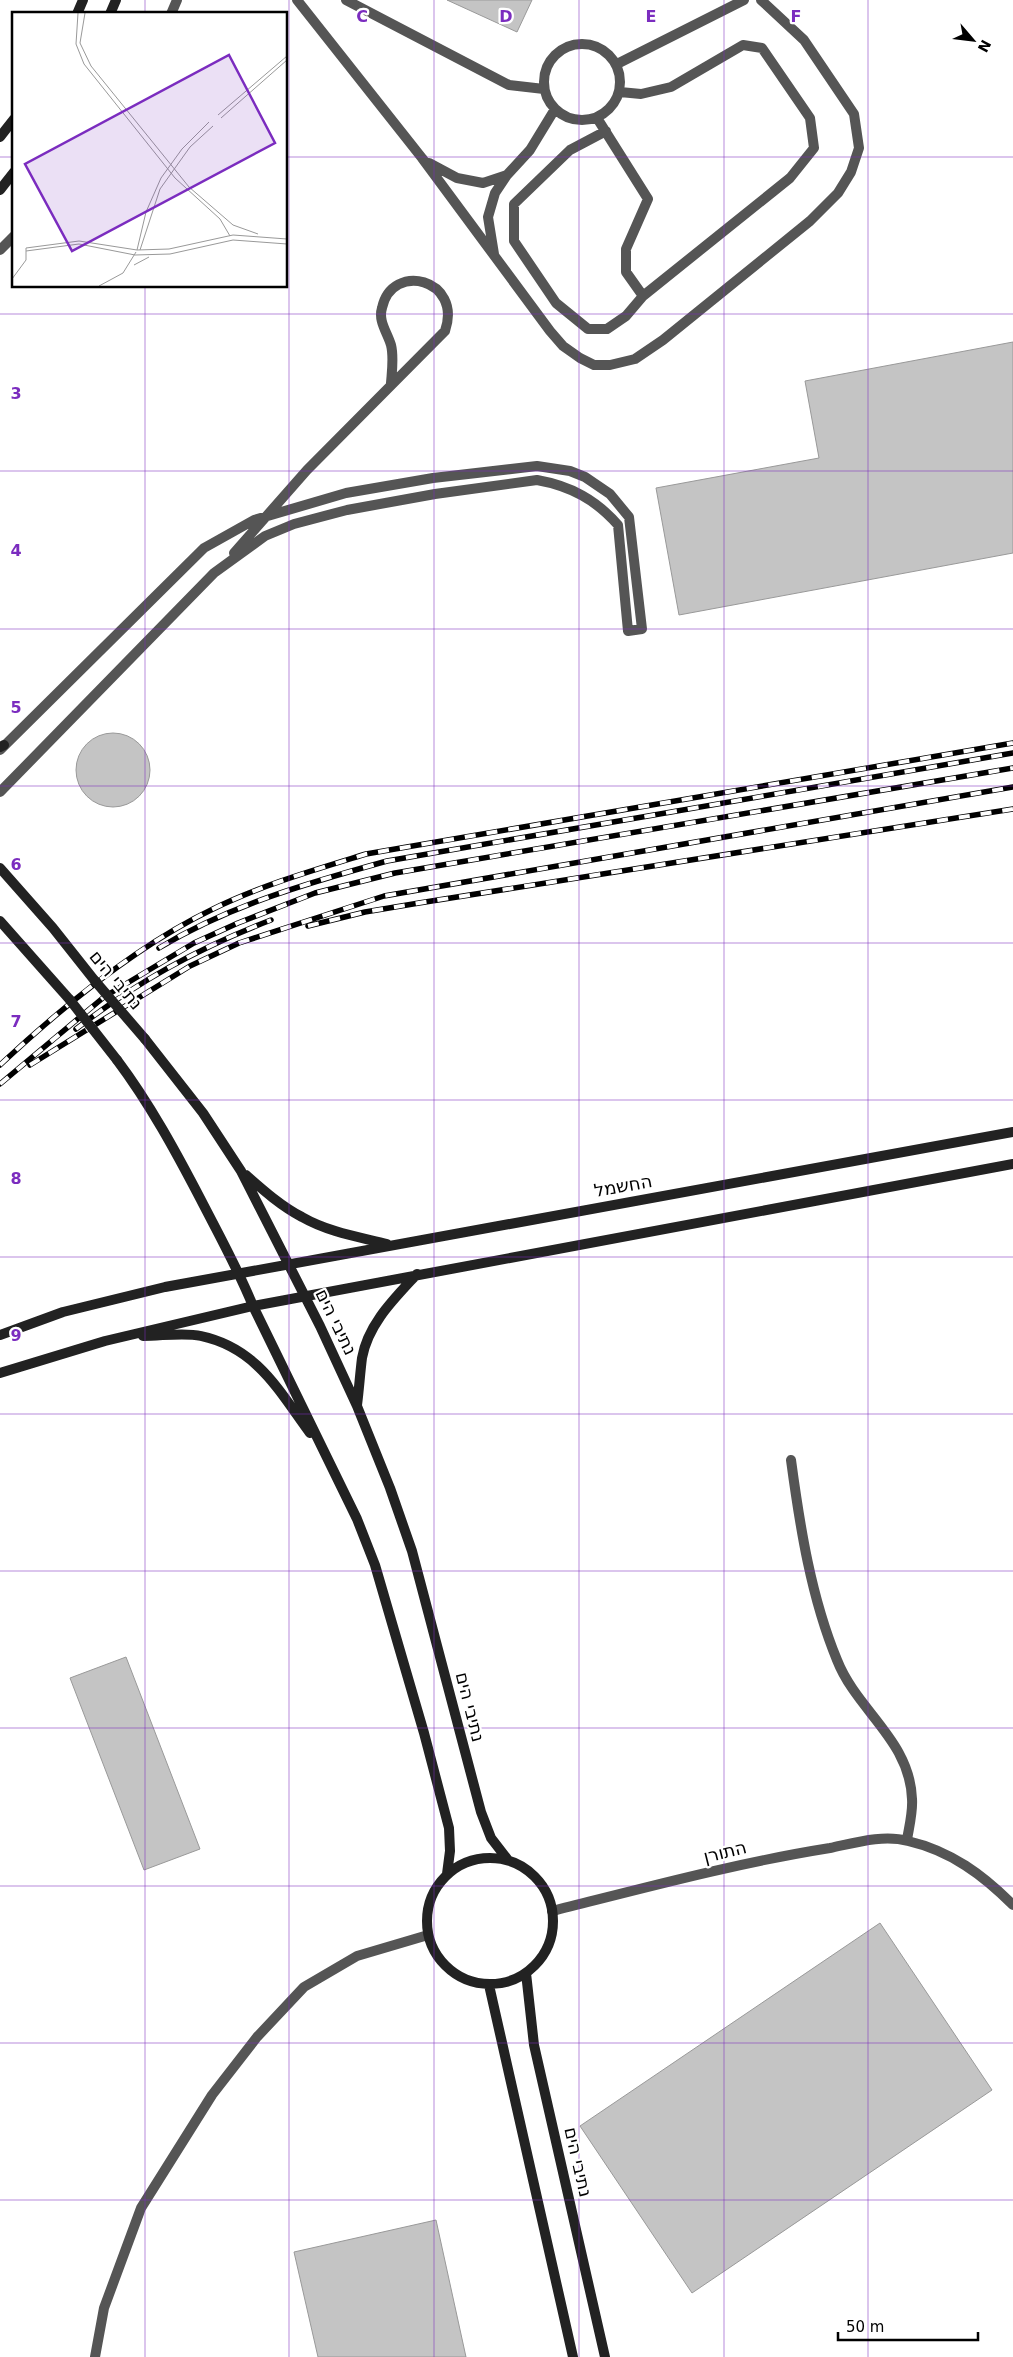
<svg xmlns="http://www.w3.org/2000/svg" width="1013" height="2357" viewBox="0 0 1013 2357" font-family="'DejaVu Sans',Heebo,sans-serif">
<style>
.building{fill:#c4c4c4;stroke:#999}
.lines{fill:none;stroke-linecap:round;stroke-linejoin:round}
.lane{stroke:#555;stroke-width:10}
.street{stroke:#555;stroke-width:10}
.secondary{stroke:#222;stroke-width:10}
.rail-casing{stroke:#000;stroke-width:5.5}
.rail{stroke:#fff;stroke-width:4;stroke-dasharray:11;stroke-linecap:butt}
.secondary-bridge{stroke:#222;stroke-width:10}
.grid{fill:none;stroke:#7b2cbf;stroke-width:1;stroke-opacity:0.55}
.labels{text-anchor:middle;stroke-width:4.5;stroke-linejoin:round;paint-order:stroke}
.street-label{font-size:18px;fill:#000;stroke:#fff}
.inset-road{fill:none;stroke:#999;stroke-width:1}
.view{fill:#7b2cbf;fill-opacity:0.15;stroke:#7b2cbf;stroke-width:2.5}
.inset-edge{fill:none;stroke:#000;stroke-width:2.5}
.grid-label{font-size:16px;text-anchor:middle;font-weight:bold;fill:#7b2cbf;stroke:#fff;stroke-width:4.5;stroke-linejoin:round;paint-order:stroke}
</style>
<rect width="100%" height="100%" fill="#fff"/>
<path class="building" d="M447 0H532L517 32Z
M1013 342V553L679 615 656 488 819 458 805 381Z
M76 770a37 37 0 1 1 74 0a37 37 0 1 1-74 0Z
M126 1657 200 1849 144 1870 70 1678Z
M880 1923 992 2090 692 2293 580 2126Z
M436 2220 466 2357H318L294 2252Z"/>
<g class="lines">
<path class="lane" d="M297 0 422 158 550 331 563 346 580 358 594 365H610L635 359 663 340 810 221 838 193 851 172 859 148 854 114 804 40 761 0
M346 0 509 85 544 89
M171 14 177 0
M544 82a38 38 0 1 1 76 0a38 38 0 1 1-76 0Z
M617 64 744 0
M620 92 641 94 671 87 743 45 762 48 810 118 814 148 790 178 643 296
M597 118 648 199 626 249V272L643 296 626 316 607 329H588L556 303 514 241V204L570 150 606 131
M429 163 457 178 483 183 507 175
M0 250 14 236
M494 254 488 217 495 193 507 175 530 150 555 109
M234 553 307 470 445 331C463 279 392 261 382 308 378 321 387 332 391 345 394 357 392 370 391 383
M0 750 204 548 254 520 346 493 433 478 537 466 570 471 585 477 610 494 629 517 642 629 628 631 618 525C596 500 571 486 537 480L435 494 347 510 294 524 265 536 214 573 0 792"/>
<path class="street" d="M791 1460C800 1527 811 1597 837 1660 857 1711 910 1740 912 1799 913 1812 909 1827 907 1840
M552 1911C644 1888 736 1863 830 1848 854 1843 883 1834 908 1841 951 1851 983 1875 1013 1905
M95 2357 104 2308 141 2208 212 2095 257 2037 304 1987 357 1956 428 1935"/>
<path class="secondary" d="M77 14 83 0
M110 14 116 0
M0 137 14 119
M0 190 14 172
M0 747 4 745
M0 868 53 928 95 981
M0 921 70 1000
M145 1039 203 1113 241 1171 320 1326 357 1406 390 1488 412 1551 481 1812 491 1838 508 1860
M117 1060C150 1104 176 1152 201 1200 219 1235 238 1269 253 1306L357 1519 375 1565 424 1733 449 1828 450 1851 447 1874
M246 1175C263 1190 281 1206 302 1217 328 1232 359 1237 387 1244
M0 1335 63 1312 165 1287 1013 1132
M143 1336C162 1336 184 1332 201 1336 257 1348 279 1391 310 1433
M0 1373 105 1341 253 1306 1013 1164
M357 1405C359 1390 360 1374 362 1358 368 1324 394 1299 417 1274
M427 1921a63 63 0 1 1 126 0a63 63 0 1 1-126 0Z
M526 1973 534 2045 605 2357
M489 1985 573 2357"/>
<g class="rail-casing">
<path id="rail" d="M308 926 365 912 419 903 1013 809
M159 948C230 905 308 883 387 861L1013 753
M76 1029C137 982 198 948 271 920
M0 1065C62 1007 136 946 213 909 262 885 314 870 366 854L1013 743
M30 1065 190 966 239 943 384 896 1013 787
M0 1084 104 997 194 943 238 923 315 893 395 873 1013 768"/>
</g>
<use href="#rail" class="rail"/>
<path class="secondary-bridge" d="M95 981 145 1039
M70 1000 117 1060"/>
</g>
<path class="grid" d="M145 0V14M289 0V2357M434 0V2357M579 0V2357M724 0V2357M868 0V2357M0 157H14M286 157H1013M145 286V2357M0 314H1013M0 471H1013M0 629H1013M0 786H1013M0 943H1013M0 1100H1013M0 1257H1013M0 1414H1013M0 1571H1013M0 1728H1013M0 1886H1013M0 2043H1013M0 2200H1013"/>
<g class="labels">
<g class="street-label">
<text transform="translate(116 980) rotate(50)" y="6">נתיבי הים</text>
<text transform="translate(623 1186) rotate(-10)" y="6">החשמל</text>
<text transform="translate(336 1322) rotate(64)" y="6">נתיבי הים</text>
<text transform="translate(470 1707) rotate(76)" y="6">נתיבי הים</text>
<text transform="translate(725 1852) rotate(-14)" y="6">התורן</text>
<text transform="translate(578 2162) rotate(77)" y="6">נתיבי הים</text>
</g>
</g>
<g transform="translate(12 12)">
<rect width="275" height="275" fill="#fff"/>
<path class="inset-road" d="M66 1 64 32 72 52 163 166 208 207 218 224M73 1 68 31 79 54 177 175 221 213 246 222M206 103 275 44M209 106 275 48M125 238 157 237 221 223 275 227M128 238 148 177 178 135 201 114M14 239 67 232 123 243M123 243 158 242 221 228 275 232M122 253 137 245M0 267 14 248V236L67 229 125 238 134 200 149 166 170 137 197 110M87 274 111 261 124 240"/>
<path class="view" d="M217 43 263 131 60 239 13 152Z"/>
<rect width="275" height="275" class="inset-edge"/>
</g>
<g class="grid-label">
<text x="362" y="22">C</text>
<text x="506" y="22">D</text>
<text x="651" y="22">E</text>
<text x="796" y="22">F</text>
<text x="16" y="399">3</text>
<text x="16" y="556">4</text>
<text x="16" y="713">5</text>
<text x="16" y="870">6</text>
<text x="16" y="1027">7</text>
<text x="16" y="1184">8</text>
<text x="16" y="1341">9</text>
</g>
<g transform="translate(973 40) rotate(118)" stroke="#ffffff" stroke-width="4" paint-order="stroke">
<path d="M0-4L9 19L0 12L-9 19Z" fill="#000000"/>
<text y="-8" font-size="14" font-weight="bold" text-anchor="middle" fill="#000000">N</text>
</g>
<path d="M838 2332v8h140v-8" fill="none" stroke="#000000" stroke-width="2.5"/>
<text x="846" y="2332" font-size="15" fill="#000000" stroke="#ffffff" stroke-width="4" paint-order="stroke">50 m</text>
</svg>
